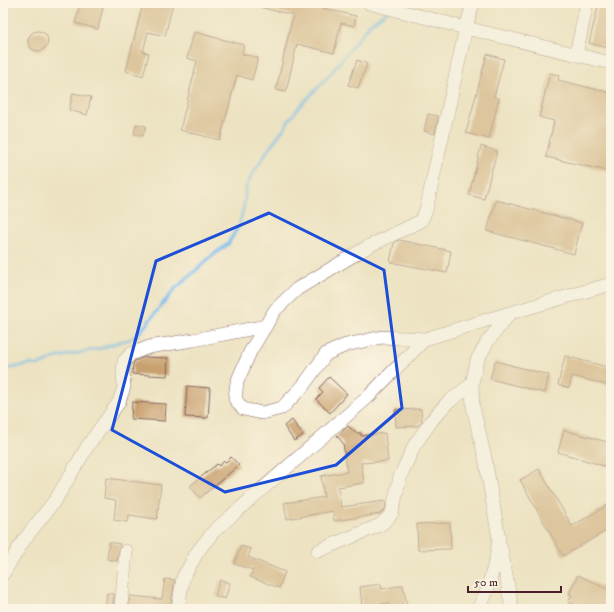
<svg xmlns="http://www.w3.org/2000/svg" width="614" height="612" viewBox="0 0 614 612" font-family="'IM FELL DW Pica',serif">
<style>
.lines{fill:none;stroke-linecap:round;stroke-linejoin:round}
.stream{stroke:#76baed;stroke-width:3.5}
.building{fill:#c9a16f}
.minor-casing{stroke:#836460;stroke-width:14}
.minor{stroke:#fff;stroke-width:13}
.marked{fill:none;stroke:#1d4ed8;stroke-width:3;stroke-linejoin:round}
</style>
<rect width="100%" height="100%" fill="#fcf5e5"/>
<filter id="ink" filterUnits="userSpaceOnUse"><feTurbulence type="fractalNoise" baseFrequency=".025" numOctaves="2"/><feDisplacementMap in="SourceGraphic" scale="8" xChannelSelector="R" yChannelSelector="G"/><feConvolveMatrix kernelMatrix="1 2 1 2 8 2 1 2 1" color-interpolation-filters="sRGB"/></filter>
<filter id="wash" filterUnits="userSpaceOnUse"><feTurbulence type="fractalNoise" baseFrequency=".012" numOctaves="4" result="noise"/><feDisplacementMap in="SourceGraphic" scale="16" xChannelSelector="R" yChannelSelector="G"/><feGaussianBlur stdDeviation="0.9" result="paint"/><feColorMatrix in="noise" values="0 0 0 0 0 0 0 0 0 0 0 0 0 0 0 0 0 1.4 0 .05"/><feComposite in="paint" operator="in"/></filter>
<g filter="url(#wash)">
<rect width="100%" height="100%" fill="#ede3c3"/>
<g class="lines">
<path class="stream" d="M3 370 30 364 37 365 45 363 54 358 102 348 122 341 128 340 134 337 145 326 175 289 213 255 228 244 239 225 244 206 246 187 252 175 266 153 276 139 284 129 289 120 299 107 328 77 370 24 387 11"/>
</g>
<g id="blocks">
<path class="building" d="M80 3H104L98 29 75 23Z
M143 3H173L165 36 148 32 143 52 149 53 143 76 126 71Z
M259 3H300L356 16 354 26 341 23 334 53 297 44 286 92 276 90 293 15 259 7Z
M599 3H611V49L589 43Z
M28 41a10 10 0 1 1 20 0a10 10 0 1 1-20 0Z
M194 32 244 45 242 54 258 58 252 80 237 75 220 140 180 130 197 61 187 58Z
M487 54 504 59 494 97 499 98 489 139 466 133Z
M357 60 367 64 358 88 348 85Z
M550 73 559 75 558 80 611 93V153L607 171 546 157 554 121 539 117Z
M73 93 91 97 87 115 69 110Z
M428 114 438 116 435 134 424 131Z
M136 124 146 126 143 136 134 134Z
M481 146 497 151 484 199 469 195Z
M496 200 582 223 574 254 487 231Z
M399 240 451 251 447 273 390 262 394 243Z
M565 356 611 368V386L572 376 569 388 558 385Z
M145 357 168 358 167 376 132 374 133 364 135 361Z
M495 361 549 375 545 393 490 379Z
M329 377 347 394 330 413 316 399 323 392 319 388Z
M187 386 210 388 208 418 185 417Z
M132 402 166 404 165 421 131 419Z
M421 409 422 421 418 426 396 427 395 410Z
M292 420 303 435 294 441 284 426Z
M348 426 356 433H361V436L385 433 388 461 361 463 364 483 338 487 341 507 385 501 386 505 385 509 380 514 334 521 333 511 287 519 284 503 324 497 321 476 347 472 343 443 337 436Z
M564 430 611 443V468L558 452Z
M231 457 239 465 200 498 190 486 217 464 219 466 224 461 226 462Z
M539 469 572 526 611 503V528L563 556 520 480Z
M106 478 161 485 157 519 129 515 128 522 114 520 116 500 104 498Z
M450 523 451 549 418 550 417 524Z
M109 542 120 544 117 561 107 559Z
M241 546 251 549 248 557 285 572 279 588 250 577 253 570 234 564Z
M578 575 611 591V609H584L568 602 572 595 569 594Z
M165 579 175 580 170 609H154L129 606 130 596 162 599Z
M220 580 230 583 225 599 215 596Z
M381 584 382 589 403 585 408 609H389L388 603 362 607 360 587Z
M107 593 114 594 113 609H105Z"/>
</g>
</g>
<g filter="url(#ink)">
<use href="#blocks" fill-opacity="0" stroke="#836460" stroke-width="1"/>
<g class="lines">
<g class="minor-casing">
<path id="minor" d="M369 3 466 28 611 63
M473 3 466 28 426 210 421 221 369 246 297 289 275 310 250 352 237 382 235 399 243 409 262 413 282 408 303 386 326 354 346 345 382 337 425 339 510 313 611 284
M576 55 587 3
M501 548 512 609
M318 551 380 525 387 519 392 513 400 477 414 446 432 420 447 403 472 384
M3 574 24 540 56 499 89 444 119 402 124 387 123 372 124 361 131 354 149 347 193 340 266 326
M121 609 126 551
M178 609 183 578 198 551 214 531 368 397 425 339
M478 609 487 591 496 559 499 539 485 458 473 407 472 384 477 360 488 341 510 313"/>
</g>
<use href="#minor" class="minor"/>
</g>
</g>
<path d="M0 0H614V612H0ZM269 213 384 270 402 408 336 465 225 492 112 430 156 261Z" fill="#ede3c3" fill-opacity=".55" fill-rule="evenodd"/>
<path class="marked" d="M269 213 384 270 402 408 336 465 225 492 112 430 156 261Z"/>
<rect width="614" height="612" fill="none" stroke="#fcf5e5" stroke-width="16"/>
<path d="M468 586v6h93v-6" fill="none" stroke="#4a1f2b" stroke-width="2"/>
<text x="474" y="586" font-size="12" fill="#4a1f2b" stroke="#fcf5e5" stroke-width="3" paint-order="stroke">50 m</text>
</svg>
